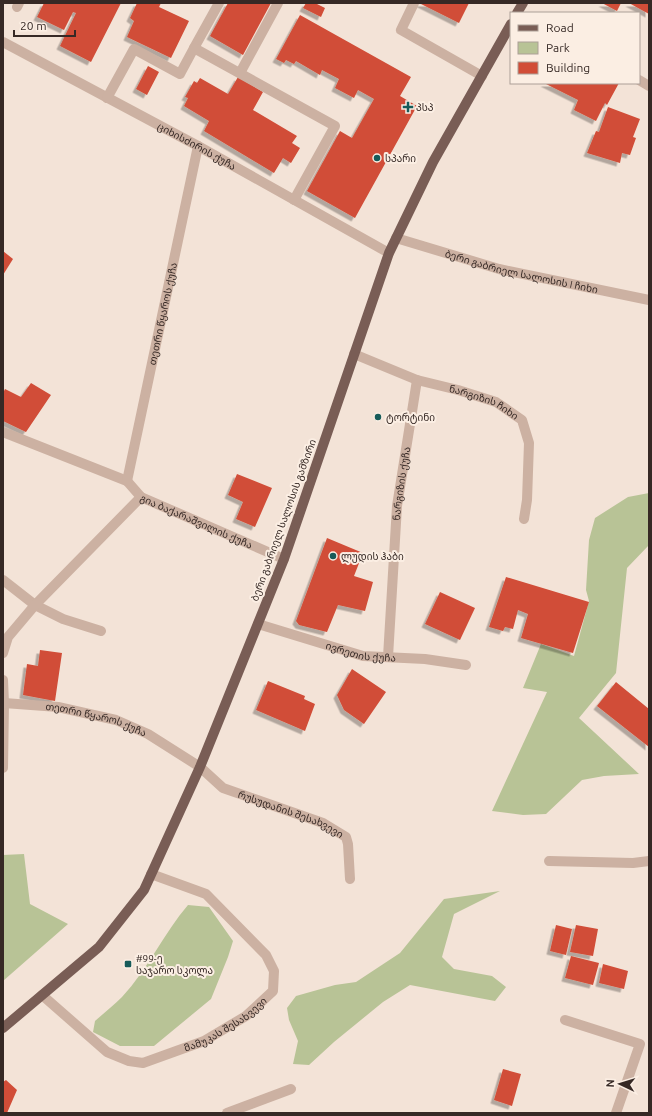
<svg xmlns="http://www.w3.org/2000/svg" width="652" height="1116" viewBox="0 0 652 1116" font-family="Ubuntu,'Noto Sans Georgian',sans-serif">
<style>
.green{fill:#b8c396}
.building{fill:#d14d37;filter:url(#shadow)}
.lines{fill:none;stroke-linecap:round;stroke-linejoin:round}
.minor{stroke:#ccb1a2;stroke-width:10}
.major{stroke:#795d55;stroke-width:10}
.poi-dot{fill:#175b59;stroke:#fbeee3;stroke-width:1.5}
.labels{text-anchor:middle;stroke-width:4;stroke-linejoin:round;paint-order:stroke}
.poi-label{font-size:10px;fill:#362925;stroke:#fbeee3;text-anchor:start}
.street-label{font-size:10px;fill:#362925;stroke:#fbeee3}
</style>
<defs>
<filter id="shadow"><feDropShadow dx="-3.5" dy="3.5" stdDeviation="0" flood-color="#0004"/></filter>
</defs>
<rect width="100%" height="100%" fill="#f3e3d7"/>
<path class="green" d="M649 493V545L627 568 616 673 579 718 639 774 604 776 582 780 546 814 523 815 492 811 547 692 523 688 541 644 574 656 589 601 586 590 589 540 595 518 628 497Z
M24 854 30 904 68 924 3 981V855Z
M500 891 454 914 442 957 454 969 492 976 506 987 495 1001 410 985 383 1002 334 1042 309 1065 293 1064 298 1041 289 1020 287 1008 296 996 335 985 356 982 400 953 444 899Z
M188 905 209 907 233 941 228 957 211 999 154 1046H120L93 1032 95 1021C104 1013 114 1005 122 997 148 969 164 933 188 905Z"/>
<path class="building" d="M44 3H121L91 62 60 46 76 13 73 12 64 30 37 17Z
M137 3H161L159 7 189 21 171 58 127 37 134 21 130 18Z
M228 3H271L243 55 210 36Z
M306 3H315L325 8 321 17 303 8Z
M419 3H469L459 23Z
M602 3H621L617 11Z
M629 3H649V14Z
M300 15 411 77 400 96 417 106 355 218 307 191 340 131 352 138 374 99 358 90 354 98 335 88 339 79 322 70 320 75 296 61 294 64 286 60 284 63 276 59Z
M148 66 159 72 147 95 136 89Z
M238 77 263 92 253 110 297 136 292 143 300 148 291 163 283 158 274 173 204 131 209 121 184 106 188 98 185 97 194 81 197 83 200 78 228 94Z
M544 83H619L607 105 605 103 596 121 574 110 578 100Z
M608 107 640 119 633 137 636 138 630 155 622 153 620 163 587 153 596 131 599 132Z
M3 251 13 259 3 275Z
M31 383 51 395 26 432 3 421V393L5 389 21 397Z
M237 474 272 488 255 527 236 519 243 502 228 495Z
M327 538 363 553 354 576 373 582 365 611 338 605 327 632 299 625 296 621Z
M506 577 589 602 573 653 521 638 528 614 518 610 513 629 505 627 503 631 489 627Z
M440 592 475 608 460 640 425 624Z
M40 650 62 653 55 701 23 695 27 664 38 666Z
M352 669 386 692 364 724 344 710 337 695Z
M268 681 305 696 304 699 315 704 305 731 256 710Z
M616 682 649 709V747L597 706Z
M556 925 572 929 566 955 550 951Z
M576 925 598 929 593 956 570 952Z
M571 956 599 963 593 985 565 978Z
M603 964 628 971 624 989 599 983Z
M503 1069 521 1074 512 1106 494 1100Z
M6 1080 17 1090 7 1113H3V1082Z"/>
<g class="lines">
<g class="minor">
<path d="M414 3 401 30 482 76"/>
<path d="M17 7 19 3"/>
<path id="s1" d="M3 42 198 146 389 253"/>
<path d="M194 48 219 3"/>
<path d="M240 73 278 3"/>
<path d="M639 80 649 86"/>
<path d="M107 98 134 49 180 74 194 48 335 126 294 200"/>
<path id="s2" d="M396 238 499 269 649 300"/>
<path id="s3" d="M354 354 417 380 458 390 496 402 522 420 529 443 527 500 524 519"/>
<path id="s4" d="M3 432 127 481 141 497 284 559"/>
<path id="s5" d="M127 481 198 146"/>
<path d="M3 580 35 605 63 619 101 631"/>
<path id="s6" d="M258 624 363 656 425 659 466 665"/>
<path d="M3 653 8 637 35 605 141 497"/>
<path id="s7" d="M388 657 397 506 417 380"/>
<path d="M3 680 4 703 3 768"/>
<path id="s8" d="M4 703 58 707 116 720 148 734 200 767 223 788 323 823 346 837 348 844 350 879"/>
<path d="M549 861 633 863 649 861"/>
<path id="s9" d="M42 995 107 1052 129 1061 143 1063 204 1041 246 1016 273 991 274 971 266 955 206 894 151 874"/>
<path d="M565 1020 640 1044 616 1113"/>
<path d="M227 1113 291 1089"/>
</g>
<path class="major" d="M517 13 523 3
M3 1028 99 947 144 890 200 767 284 559 389 253 433 162 511 24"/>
</g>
<g class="poi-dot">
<path d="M406 101h4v4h4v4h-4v4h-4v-4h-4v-4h4z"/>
<circle cx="377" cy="158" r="4"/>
<circle cx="378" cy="417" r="4"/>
<circle cx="333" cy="556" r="4"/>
<rect x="124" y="960" width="8" height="8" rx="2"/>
</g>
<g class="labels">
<g class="poi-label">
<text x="416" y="111">პსპ</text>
<text x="385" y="162">სპარი</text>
<text x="386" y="421">ტორტინი</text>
<text x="341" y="560">ლუდის ჰაბი</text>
<text x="136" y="962">#99-ე<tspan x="136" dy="12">საჯარო სკოლა</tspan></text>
</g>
<g class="street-label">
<text dy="4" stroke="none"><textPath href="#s1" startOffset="220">ციხისძირის ქუჩა</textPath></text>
<text dy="4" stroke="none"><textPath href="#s2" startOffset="130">ბერი გაბრიელ სალოსის I ჩიხი</textPath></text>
<text dy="4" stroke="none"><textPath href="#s5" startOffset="171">თეთრი წყაროს ქუჩა</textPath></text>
<text dy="4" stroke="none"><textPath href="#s3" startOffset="139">ნარგიზის ჩიხი</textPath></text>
<text dy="4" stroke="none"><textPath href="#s7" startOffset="174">ნარგიზის ქუჩა</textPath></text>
<text dy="4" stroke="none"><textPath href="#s4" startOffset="215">გია ბაქარაშვილის ქუჩა</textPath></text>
<text transform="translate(283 520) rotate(-70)" y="4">ბერი გაბრიელ სალოსის გამზირი</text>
<text dy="4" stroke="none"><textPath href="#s6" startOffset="107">ივრეთის ქუჩა</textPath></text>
<text dy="4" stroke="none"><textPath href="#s8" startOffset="94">თეთრი წყაროს ქუჩა</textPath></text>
<text dy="4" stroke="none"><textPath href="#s8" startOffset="314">რუსუდანის შესახვევი</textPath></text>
<text dy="4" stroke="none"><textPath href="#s9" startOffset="216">მამუკას შესახვევი</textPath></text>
</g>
</g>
<rect width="652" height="1116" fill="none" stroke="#362925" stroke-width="8"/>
<rect x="510" y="12" width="130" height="72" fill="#fbeee3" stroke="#ac9f97"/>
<rect x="518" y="25" width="20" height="6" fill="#795d55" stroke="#ac9f97"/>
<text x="546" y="32" font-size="12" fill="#362925">Road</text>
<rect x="518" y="42" width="20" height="12" fill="#b8c396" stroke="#ac9f97"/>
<text x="546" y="52" font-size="12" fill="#362925">Park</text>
<rect x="518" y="62" width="20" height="12" fill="#d14d37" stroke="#ac9f97"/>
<text x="546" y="72" font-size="12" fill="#362925">Building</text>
<g transform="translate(620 1084) rotate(274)" stroke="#fbeee3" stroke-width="3" paint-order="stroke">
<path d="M0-3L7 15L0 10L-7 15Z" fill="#362925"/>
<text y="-6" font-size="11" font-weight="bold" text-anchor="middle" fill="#362925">N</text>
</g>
<path d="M14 30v6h61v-6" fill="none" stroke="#362925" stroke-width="2"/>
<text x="20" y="30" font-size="12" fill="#362925" stroke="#fbeee3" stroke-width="3" paint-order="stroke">20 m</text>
</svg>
